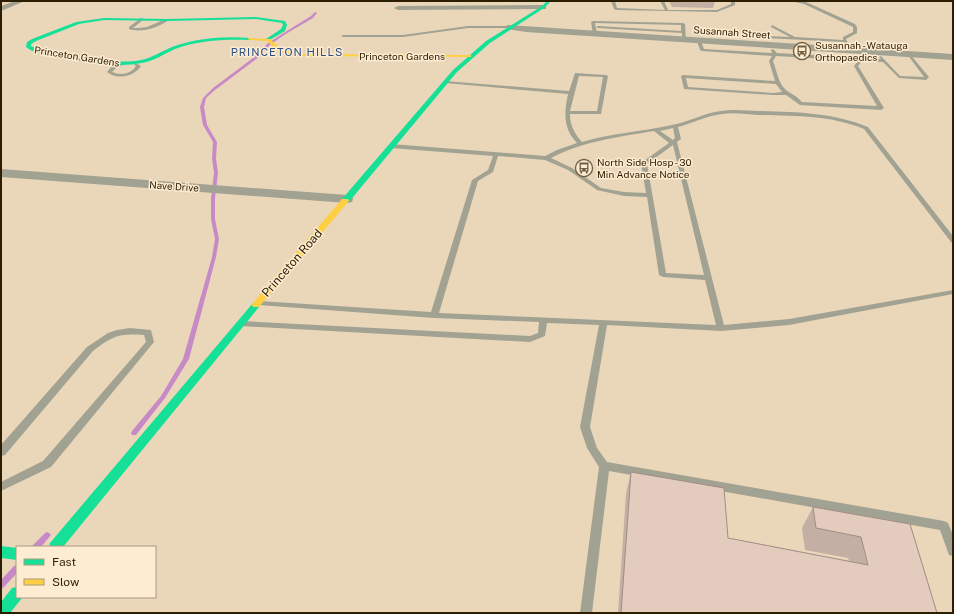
<svg xmlns="http://www.w3.org/2000/svg" width="954" height="614" viewBox="0 0 954 614" font-family="'Public Sans',sans-serif">
<style>
.lines{fill:none;stroke-linecap:round;stroke-linejoin:round}
.stream{fill:#c88ac6;fill-rule:evenodd}
.lane{fill:#a2a293;fill-rule:evenodd}
.street{fill:#a2a293;fill-rule:evenodd}
.fast{fill:#16e098;fill-rule:evenodd}
.slow{fill:#ffcf43;fill-rule:evenodd}
.wall{fill:#c3afa3}
.building{fill:#e3cbbd;stroke:#9f8e84}
.labels{text-anchor:middle;stroke-width:3;stroke-linejoin:round;paint-order:stroke}
.far-street-label{font-size:10px;fill:#2e1e01;stroke:#fdecd1}
.far-poi-label{font-size:10px;fill:#2e1e01;stroke:#fdecd1;text-anchor:start}
.far-neighbourhood-label{font-size:11px;letter-spacing:1px;fill:#2b4d84;stroke:#fdecd1}
.street-label{font-size:12px;fill:#2e1e01;stroke:#fdecd1}
</style>
<rect width="100%" height="100%" fill="#ead7b9"/>
<g class="lines">
<path class="stream" d="M315 12 317 13 313 18 284 35 270 45 259 57 215 90 206 98 204 107 207 125 217 142 216 158 218 173 215 198V219L219 239 216 257 189 359 165 398 136 435H132L131 433 132 431 161 396 183 359 212 257 215 239 211 219V198L214 173 212 158 213 142 203 125 200 107 203 98 213 88 257 55 268 43 282 34 311 16Z
M47 532 49 533 51 535 41 547H32L33 545 45 533Z
M17 565V573L4 587 1 589V580L14 566Z"/>
<path class="lane" d="M611 1H615L617 8 665 10 660 1H664L668 10H717L731 4V1H735V5L717 12 616 10 614 9Z
M764 1H800L806 2 855 24 857 27V33L846 39 851 50 847 51 844 42 765 38 766 36 790 37 771 27 772 25 795 37 843 40V37L853 32V27L804 4 795 2H766Z
M141 18 144 19 133 28H139L147 27 166 19 169 20C157 28 142 33 129 29V27Z
M593 21 683 23 685 24 686 40 684 41 682 40V33L598 28 596 27 598 26 681 31V25L595 23 597 34 595 35 593 34 591 22Z
M468 26H510L512 27 510 28H468L403 37H343L341 36 343 35H403Z
M699 40 701 41 704 49 772 53 771 50 773 49 777 53 881 59 879 57 881 56 900 76 924 77 907 54 909 53 929 77 926 80 899 78 883 62 862 61 858 66 884 108 881 110 800 105 786 95H773L684 89 681 76 683 75 775 81 769 61 772 56 702 51 700 50 697 41ZM776 56 858 61 854 66 877 106 802 102C797 96 791 94 786 90 778 83 777 71 773 61ZM686 78 776 84 782 92 773 93 688 87Z
M123 62 125 63V64L116 68 112 72C121 76 131 74 136 66L132 63 134 62 141 66C134 77 117 80 107 72L112 66Z
M575 73 606 75 608 76 601 114H570C570 125 574 133 582 142 611 133 642 132 672 125 689 122 704 113 721 111 734 109 747 111 760 111 798 112 833 113 868 127L953 236V243L951 242 864 129C829 115 795 116 758 115 746 114 734 112 722 114 706 116 693 123 678 127L681 139 677 142 724 325 789 319 953 290V294L789 325 721 331 607 325 590 427 597 448 607 462 944 521 948 523 953 535V556L949 555 940 530 609 471 592 613H580L599 467 587 448 580 427 599 325 547 323 545 336 530 342 239 326 238 324 239 322 242 321 530 336 538 333 539 322 434 318 259 305 255 303 259 301 431 312 472 180 488 170 493 156 391 148 388 146 391 144 545 156 557 150 577 143C563 129 564 113 568 94L445 83 443 82 445 81 569 91ZM579 76 603 77 597 111H570ZM673 128 675 138 673 140 660 131ZM654 131 669 143 641 163 646 193 624 192 601 188 572 168 551 158C583 141 619 137 654 131ZM673 145 704 275 666 273 647 164ZM498 156 545 160 568 170 597 190 624 196 647 197 659 275 663 277 705 280 716 325 439 313 478 181 493 172Z
M130 328 151 330 154 342 51 467 1 491V482L43 461 146 342 144 335C119 333 112 336 93 351L5 455 1 456V445L87 347 108 333 117 330Z"/>
<path class="street" d="M15 1H25L1 11V6Z
M543 5H546V9L398 10 394 8 398 6Z
M507 25 953 54V60L526 32 507 29Z
M1 169 347 195 352 196 353 199 352 202 347 203 1 177Z"/>
<path class="fast" d="M547 1H551L544 8 490 43 457 72 348 203H342V199L453 70 486 41 542 6Z
M256 17 285 21 287 25 285 31 268 41 266 40V39L281 29 283 25 282 23 256 19 167 21 104 20 79 24 36 41 31 44V46C50 57 119 65 141 60 152 58 162 51 172 47 197 38 224 36 250 38L252 39 250 40C225 39 199 40 175 49 164 54 154 61 142 63 116 68 88 62 63 58 51 55 36 55 26 47L27 42 32 39 76 22 104 18 167 19Z
M256 302 259 303 260 305 259 307 63 547H49L50 543 253 303Z
M1 546 17 548V560L1 558Z
M17 587V597L22 598 10 613H1V602L12 588Z"/>
<path class="slow" d="M248 38 270 39 281 49 294 54 470 55 472 56 470 57 293 56 277 51 267 41 250 40 248 39Z
M342 199H348L349 201 259 307H253L252 305 253 303Z"/>
</g>
<path class="wall" d="M669 1H715L713 8 672 7Z
M631 472 728 538 849 561 848 558 805 550 802 528 813 507 910 524 937 613H618L626 493Z"/>
<path class="building" d="M631 472 724 488 728 538 868 565 861 537 816 528 813 507 910 524 937 613H621Z"/>
<defs>
<g id="bus-ring" transform="scale(0.9)"><circle r="9.5" fill="#fdecd1" stroke="#705f41" stroke-width="1.5"/><path d="M-5-6H5V4H4V6H2V4H-2V6H-4V4H-5ZM-3.5-4V0h7V-4ZM-3.5 1.2v1.5H-2V1.2ZM2 1.2v1.5H3.5V1.2Z" fill="#705f41"/></g>
</defs>
<g fill-rule="evenodd">
<use href="#bus-ring" x="802" y="51"/>
<use href="#bus-ring" x="584" y="168"/>
</g>
<g class="labels">
<g class="far-street-label">
<text transform="translate(732 32) rotate(4)" y="4">Susannah Street</text>
<text transform="translate(77 56) rotate(9)" y="4">Princeton Gardens</text>
<text x="402" y="60">Princeton Gardens</text>
<text transform="translate(174 186) rotate(4)" y="4">Nave Drive</text>
</g>
<g class="far-poi-label">
<text x="815" y="49">Susannah - Watauga<tspan x="815" dy="12">Orthopaedics</tspan></text>
<text x="597" y="166">North Side Hosp - 30<tspan x="597" dy="12">Min Advance Notice</tspan></text>
</g>
<g class="far-neighbourhood-label">
<text x="287" y="56">PRINCETON HILLS</text>
</g>
<g class="street-label">
<text transform="translate(292 263) rotate(-49)" y="4">Princeton Road</text>
</g>
</g>
<rect width="954" height="614" fill="none" stroke="#2e1e01" stroke-width="4"/>
<rect x="16" y="546" width="140" height="52" fill="#fdecd1" stroke="#aa9a7e"/>
<rect x="24" y="559" width="20" height="6" fill="#16e098" stroke="#aa9a7e"/>
<text x="52" y="566" font-size="12" fill="#2e1e01">Fast</text>
<rect x="24" y="579" width="20" height="6" fill="#ffcf43" stroke="#aa9a7e"/>
<text x="52" y="586" font-size="12" fill="#2e1e01">Slow</text>
</svg>
